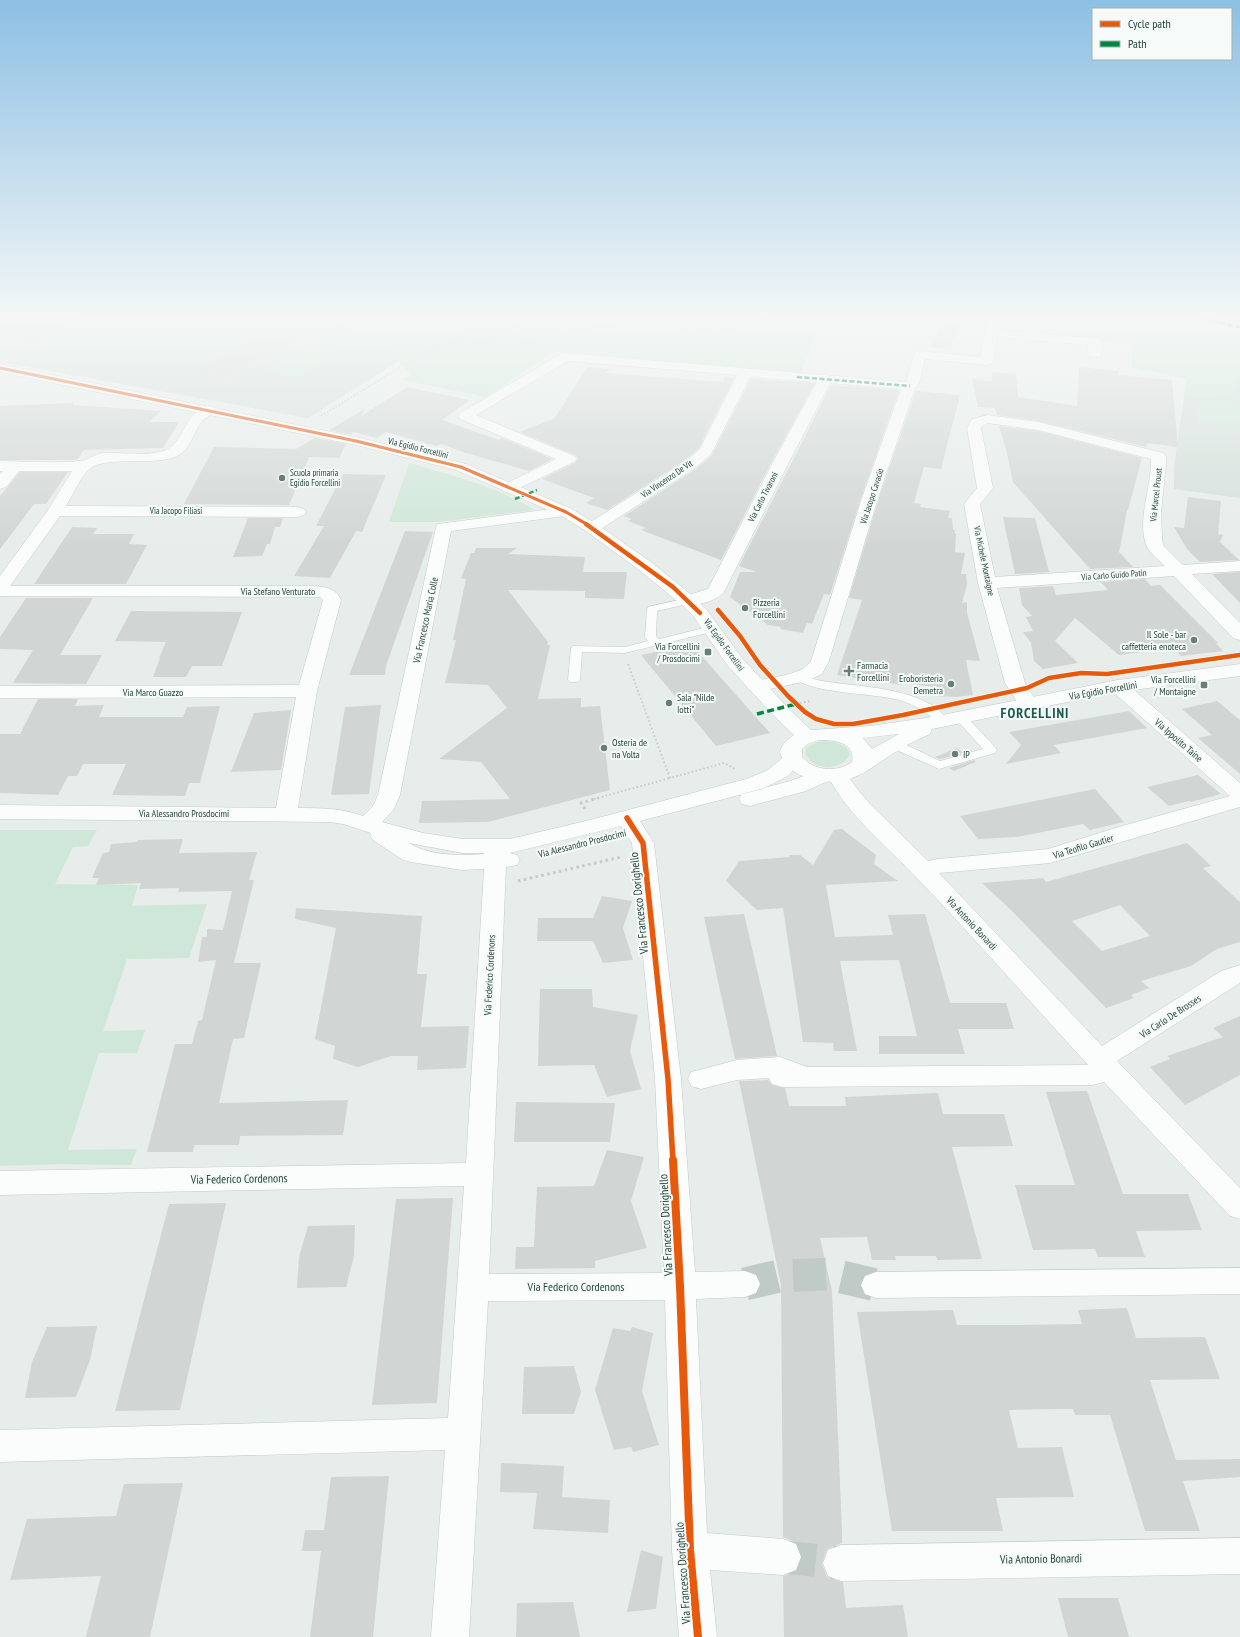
<svg xmlns="http://www.w3.org/2000/svg" width="1240" height="1637" viewBox="0 0 1240 1637" font-family="'PT Sans Narrow',sans-serif">
<style>
.built{fill:#d4dfda}
.green{fill:#cfe7d8}
.building{fill:#d1d6d4;fill-rule:evenodd}
.lines{fill:none;stroke-linecap:round;stroke-linejoin:round}
.street-tunnel{stroke:#c0cbc7;stroke-width:33;stroke-dasharray:33 16;stroke-linecap:butt}
.lane-casing{stroke:#c4cac8;stroke-width:1}
.street-casing{stroke:#c4cac8;stroke-width:1}
.secondary-casing{stroke:#c2cbc8;stroke-width:1}
.path-far2{stroke:#c2ccca;stroke-width:1.5;stroke-dasharray:1.5 2;stroke-linecap:butt}
.path-far1{stroke:#c2ccca;stroke-width:2;stroke-dasharray:1.5 2.5;stroke-linecap:butt}
.path{stroke:#c2ccca;stroke-width:3;stroke-dasharray:2.5 3.5;stroke-linecap:butt}
.lane{fill:#fbfcfc;fill-rule:evenodd}
.street{fill:#fbfcfc;fill-rule:evenodd}
.secondary{fill:#fbfcfc;fill-rule:evenodd}
.tram{stroke:#c8cdcb;stroke-width:1}
.quiet-far1{stroke:#00873e;stroke-width:2.5;stroke-dasharray:5 2.5;stroke-linecap:butt}
.quiet{stroke:#00873e;stroke-width:3.5;stroke-dasharray:7 3.5;stroke-linecap:butt}
.cycleway-far3-casing{stroke:#f6fbf9;stroke-width:4.5}
.cycleway-far2-casing{stroke:#f6fbf9;stroke-width:6}
.cycleway-far1-casing{stroke:#f6fbf9;stroke-width:8}
.cycleway-casing{stroke:#f6fbf9;stroke-width:10}
.cycleway-far3{stroke:#e8590c;stroke-width:3}
.cycleway-far2{stroke:#e8590c;stroke-width:4.5}
.cycleway-far1{stroke:#e8590c;stroke-width:5.5}
.cycleway{stroke:#e8590c;stroke-width:8}
.poi-dot{fill:#677e7a;stroke:#f6fbf9;stroke-width:1.5}
.labels{text-anchor:middle;stroke-width:4;stroke-linejoin:round;paint-order:stroke}
.far-street-label{font-size:9px;fill:#22433d;stroke:#f6fbf9}
.far-poi-label{font-size:9px;fill:#22433d;stroke:#f6fbf9;text-anchor:start}
.street-label{font-size:10px;fill:#22433d;stroke:#f6fbf9}
.poi-label{font-size:10px;fill:#22433d;stroke:#f6fbf9;text-anchor:start}
.near-street-label{font-size:12px;fill:#22433d;stroke:#f6fbf9}
.district-label{font-size:14px;font-weight:bold;letter-spacing:1px;fill:#1b584d;stroke:#f6fbf9}
</style>
<rect width="100%" height="100%" fill="#e7edea"/>
<path class="built" d="M0 318H322L386 341 399 361 308 418 0 362Z
M1237 377H1240V498L1174 489V467L1184 397 1230 396Z"/>
<path class="green" d="M322 318H823L801 372 554 351 486 397 403 380 411 374 402 366 386 341Z
M986 318H1191L1240 329V377L1232 396 1184 397 1187 379 1132 367 1133 344 1001 331 1002 322 985 321Z
M314 345 347 351 295 379 262 372Z
M1200 400 1240 405V429L1197 423Z
M409 463C452 475 496 486 534 510L439 522H389Z
M826 741C882 748 821 788 805 753L806 748 817 742Z
M0 830H97L88 846 73 847 55 884 138 885 132 906 207 904 189 958 127 959 103 1031 145 1030 137 1053H99L68 1150 137 1149 131 1165 59 1164 0 1166Z"/>
<path class="building" d="M0 318H77L34 341 0 336Z
M942 321 960 323 950 349 931 347Z
M275 330 305 336 227 377 196 370Z
M587 367 609 369 606 373 723 382 725 377 734 378 699 448 684 461 607 510 586 503 594 498 542 479 575 463 578 458 575 455 520 432 555 418Z
M1079 367 1118 371V375L1172 380 1178 447 1147 443 1146 447 1038 421 997 415 995 408 978 407 972 379 992 381V372L1016 374 1018 397 1077 406Z
M751 379 815 383 771 463 721 560 641 530 646 528 628 521 632 519 624 516 696 469 712 455Z
M831 385 899 390 860 501 830 595 824 594 812 624 807 623 803 633 780 629 781 627 768 625 730 597 740 572H757L739 566Z
M407 387 470 400 442 420 499 440 502 438 552 459 529 471 463 452 441 444 437 446 386 432 377 438 353 432 351 435 329 430 365 409 361 416Z
M916 391 960 395 941 469 924 467 914 503 921 504 920 507 950 511 948 518H952L953 530H955L954 533H956L955 552 965 553 961 574H966L967 584 962 603 967 602V613L980 661 966 660 973 695 956 697 935 696 934 687 902 682V685L837 675 862 600 849 598 878 501Z
M74 403 73 405 161 411 149 422H179L163 448 84 450 77 460H0V406Z
M999 426 1038 431 1142 458 1128 510H1127L1119 552 1133 567 1090 569 1013 482 1006 449Z
M315 438 346 444 339 458 309 457 289 505 184 504 214 447 296 449Z
M20 472H68L46 504H34L0 549V496Z
M343 474 386 475 362 532 356 531 330 578 294 576 324 526H316Z
M1188 497 1221 501 1218 534 1223 535 1220 542 1239 560 1200 562 1187 549 1174 527 1184 528Z
M1003 517 1035 518 1049 572 1015 574Z
M248 518H283L280 527H275L270 544H267L262 556 233 557Z
M72 527 97 528 93 534H134L129 544 147 545 126 584H34Z
M405 531 433 532 386 666 385 675H349Z
M476 548H517L508 554 585 557 583 572H627L624 599 585 598V591L508 590 548 642 547 645H550L538 699 581 698V707L600 706 610 790 488 822 419 823 422 801 510 799 481 762 439 759 507 708 488 685 445 683 456 640H453L466 579 461 578 471 553H474Z
M1240 572V603L1212 574Z
M1145 579 1151 586 1160 585 1218 643H1216L1223 651 1181 656 1174 648 1119 655 1075 618 1055 641 1078 663 1043 669 1034 661 1031 643 1023 632 1033 631 1026 617 1032 616 1022 605 1019 588 1053 586 1056 595 1108 590 1101 582Z
M26 598H93L60 655H102L86 684 13 683 33 650 0 649V637Z
M131 611 242 612 222 666H192L186 677H153L160 658H159L166 642 115 641Z
M691 644 770 733 716 746 641 655Z
M38 699H78L75 706 104 705 99 717H183L187 707 220 706 200 783H189L185 796 112 795 126 764H83L77 776H68L58 795 0 793V734H20Z
M1217 701 1240 720V774L1198 738 1212 735 1182 709Z
M381 705 369 794 331 795 345 707Z
M291 710 281 770 231 772 254 713Z
M1129 711 1147 728 1054 745 1061 753 1006 764 1021 745 1009 732Z
M957 748 964 753 940 759 935 757Z
M974 760 976 762 954 771 949 768Z
M1198 775 1221 794 1191 802 1189 801 1169 806 1147 787Z
M1095 789 1124 822 1090 830 1083 824 1017 837 978 839 960 816Z
M842 829 876 855 874 864 898 881 826 885 835 937 893 935 888 915 925 914 950 1003H1006L1014 1029H958L965 1054H879V1036H917L899 960 840 961 857 1051H834L833 1043 803 1042 783 908 757 910 726 881 739 861 789 857 790 855H800L813 865 834 830Z
M183 839 179 853 257 852 249 880H254L234 963H261L244 1038 233 1039 219 1103 348 1100 343 1135 240 1136 239 1145H194L193 1152H147L175 1044H192L198 1021 202 1020 216 960 198 962 202 937H207V929L223 930 232 891 178 892 179 888 139 889 141 883 96 885 99 878H92L103 853 109 852 111 844 137 842 138 840Z
M1187 843 1211 866 1203 868 1240 902V942L1217 949 1191 966 1141 981 1149 988 1131 995 1134 998 1106 1008 1012 911 982 883 1043 878 1046 882ZM1120 905 1150 936 1102 951 1072 921Z
M602 896 632 901 623 928 633 960 603 963 593 941H537L538 918H593Z
M296 908 422 916 417 974H427L421 1027 469 1026 466 1068 417 1070 418 1056H391L358 1067 333 1059 335 1046 315 1039 336 928 295 919Z
M744 914 774 1042 777 1056 735 1059 704 917Z
M540 989H592L593 1007 638 1015 630 1051 641 1089 607 1097 594 1065 538 1066Z
M1240 1016V1075L1185 1105 1150 1067 1170 1059 1167 1056 1223 1037 1213 1028Z
M768 1080 772 1085 785 1088 789 1106H846L845 1097 938 1093 943 1114H1004L1013 1146 952 1147 982 1259 937 1260 936 1256H895L896 1260H872L867 1237 820 1238 832 1291 842 1531V1543L827 1549 822 1564 827 1577 843 1582 846 1608 903 1605 908 1637H784L783 1576 797 1571 802 1556 797 1543 783 1537 781 1285 739 1081Z
M1087 1091 1123 1194H1188L1202 1230 1136 1231 1145 1257H1098L1095 1249 1033 1250 1015 1185H1075L1046 1092Z
M516 1102 615 1103 610 1142H514Z
M607 1150 644 1157 631 1201 647 1248 595 1261V1268L515 1269 516 1247H534L537 1187 594 1186Z
M453 1198 437 1403 372 1405 396 1199Z
M226 1203 180 1410 115 1411 169 1204Z
M355 1225 354 1256 346 1287 297 1288 299 1257 308 1226Z
M1127 1308 1136 1338 1205 1337 1220 1379 1150 1380 1176 1460 1240 1459V1477L1183 1481 1200 1531H1145L1110 1415H1075L1073 1409H1058L1009 1410 1018 1448 1062 1447 1074 1497 996 1498 1003 1531H892L857 1312 953 1310 957 1325H1020L1082 1324 1078 1310Z
M97 1326 90 1360 76 1397 25 1398 32 1362 47 1327Z
M632 1327 653 1333 642 1391 659 1445 633 1452 631 1447 614 1450 595 1390 613 1328 630 1331Z
M574 1366 581 1392 574 1414H522L524 1367Z
M501 1463 564 1466 562 1497 610 1500 608 1533 533 1529 537 1493 500 1492Z
M389 1476 373 1637H310L321 1551H302L305 1530H324L331 1477Z
M183 1483 150 1637H86L101 1576 10 1580 27 1519 116 1516 124 1484Z
M641 1550 663 1557 656 1609 627 1612Z
M1058 1598H1118L1129 1637H1068Z
M573 1602 580 1637H516L517 1603Z"/>
<g class="lines">
<path class="street-tunnel" d="M745 1284 779 1276 829 1274 876 1285
M783 1557 841 1563"/>
<g class="lane-casing">
<path id="lane" d="M688 598 693 601 692 603 657 611 656 636 659 639 712 626 717 629 716 631 625 653 582 652 580 680 578 682H570L568 680 571 648 573 646 625 647 648 641 645 637 647 609 648 607Z
M800 674C806 675 811 679 817 680 856 688 924 685 949 721L947 724H939C928 713 917 706 902 701 880 693 807 694 794 677L796 675Z
M960 713 964 714 995 747 997 750 995 753 939 769 890 747 888 744 890 741H898L940 761 983 749 954 717 956 714Z"/>
</g>
<g class="street-casing">
<path id="street" d="M993 319 997 320 999 323 998 330 1099 339C1102 344 1103 352 1100 357H1090L1088 354V345L997 337 993 361 991 364 986 365 925 359 919 384 915 388 877 501 829 661 822 674 807 681 756 692 749 690 746 686 749 682C765 678 802 676 811 661L861 501 901 389 830 383 788 464 724 592C718 601 692 607 682 605L679 601 682 597 708 589 772 464 817 382 750 377 711 454 695 468 598 531 592 533 586 531 584 528 586 525 685 462 700 449 737 375 568 361 476 415 574 456 577 459 574 462 509 493 503 491 501 488 503 485 556 459 460 419 458 416 460 413 561 354 566 353 906 382 915 352 920 351 980 357 987 323 989 320Z
M209 406 214 407 216 410C212 415 206 417 202 421 193 433 190 451 175 457 153 466 103 455 88 470 81 477 72 496 66 506L298 507 304 509 306 512 304 515 298 517 60 516 10 586H314C326 587 336 588 341 600L317 691 298 808C320 808 342 808 363 816L373 806 378 795 436 527 438 524 566 507 572 509 574 512 572 515 451 531 400 795 394 809 382 822 423 833 463 839H510L594 819 746 779 768 770 786 755 793 753 800 755 803 759 788 776 762 789 640 821 654 843 681 1079 695 1272 745 1271 756 1275 760 1284 756 1293 745 1297 696 1299 707 1533 783 1539 796 1544 801 1557 796 1570 783 1575 710 1570 717 1637H679L672 1550 665 1300 488 1301 469 1637H431L445 1450 0 1462V1430L448 1418 464 1186 0 1195V1171L466 1163 484 869 462 870 411 862 403 860 373 840 370 835 371 833 343 824 329 822 0 819V805L276 808 296 697 0 698V686L299 685 323 600 320 597 0 596V576L48 510 72 471H19L6 487 0 489V474L3 471H0V461C25 461 54 464 79 461 87 461 94 454 102 453 120 452 149 457 166 450 185 441 184 412 209 406ZM621 826 632 843 655 1079 664 1273 489 1274 506 867 517 865 520 860 517 855 510 853ZM409 843 463 853H484V854C462 856 428 856 409 843Z
M988 415 1038 422 1163 453 1166 456V464L1161 512 1162 538 1163 545 1183 565 1240 561V571L1192 574 1240 623V640L1233 638 1174 576 997 588 1025 683 1038 704 1035 708 1028 710 1021 708 1005 683 978 583 964 504 977 488 967 428 972 419ZM988 423 1038 430 1151 459C1152 486 1137 518 1146 545 1149 553 1159 560 1165 566L995 577 980 504 993 488 981 428 983 425Z
M1118 680 1125 682 1240 783V807L1050 863 939 873 1102 1046 1221 971 1240 965V983L1117 1061 1240 1188V1219L1230 1216 1104 1082 1093 1085 782 1087 772 1084 769 1078 737 1080 701 1089 691 1086 688 1079 691 1072 737 1060 780 1057 807 1067 1088 1065C1030 1002 974 937 914 875 886 845 850 817 830 780L806 791 750 806 742 804 739 799 742 794 790 781 824 769 831 770 838 769 845 771 855 786 869 803 928 861 938 859 1048 849 1122 826 1230 796 1111 690 1108 686 1111 682Z
M1240 1268V1294L876 1298 865 1294 861 1285 865 1276 876 1272Z
M1240 1538V1574L841 1581 828 1576 823 1563 828 1550 841 1545Z"/>
</g>
<g class="secondary-casing">
<path id="secondary" d="M0 364 356 437 466 464 572 509 598 525 651 562 694 597 706 609 742 658 785 705 811 730 870 726 932 717 1118 680 1240 664V676L1118 692 932 729 930 734C920 739 909 743 900 749 865 771 849 791 805 777 793 773 783 764 780 752 782 744 787 740 794 735L771 713 728 666 694 617 682 605 639 570 586 531 560 515 456 470 356 445 0 372ZM899 734 872 749 863 738ZM819 740C834 740 856 742 852 762 837 773 814 771 802 757V749L808 744Z"/>
</g>
<path class="path-far2" d="M668 318C686 338 737 335 757 318
M489 321 538 332
M471 330 548 346
M536 333 669 321
M455 338 482 344 514 326
M523 340 563 318
M321 416 402 366 495 318"/>
<path class="path-far1" d="M628 664 670 778 724 763 735 769
M800 703 811 701
M594 799 670 778"/>
<path class="path" d="M585 809 581 803 598 798
M518 881 621 857"/>
<use href="#lane" class="lane"/>
<use href="#street" class="street"/>
<use href="#secondary" class="secondary"/>
<path class="tram" d="M1211 318 1240 324"/>
<path class="quiet-far1" d="M1199 318 1240 327
M797 377 910 386
M515 499 537 490"/>
<path class="quiet" d="M757 714 796 704"/>
<g class="cycleway-far3-casing">
<path id="cycleway-far3" d="M0 368 356 441 461 467 566 512 588 525"/>
</g>
<g class="cycleway-far2-casing">
<path id="cycleway-far2" d="M586 524 673 587 700 613
M718 610 740 636 760 665 788 696 805 712 816 719 834 724H853L903 715 1027 688 1049 678 1081 673 1107 674 1240 655"/>
</g>
<g class="cycleway-far1-casing">
<path id="cycleway-far1" d="M627 818 643 843 668 1079 673 1161"/>
</g>
<g class="cycleway-casing">
<path id="cycleway" d="M673 1160 680 1286 690 1550 698 1637"/>
</g>
<use href="#cycleway-far3" class="cycleway-far3"/>
<use href="#cycleway-far2" class="cycleway-far2"/>
<use href="#cycleway-far1" class="cycleway-far1"/>
<use href="#cycleway" class="cycleway"/>
</g>
<linearGradient id="sky" x2="0" y2="1"><stop stop-color="#8dc0e4"/><stop offset="0.58" stop-color="#f4f7f6"/><stop offset="1" stop-color="#f4f7f6" stop-opacity="0"/></linearGradient>
<rect width="1240" height="547" fill="url(#sky)"/>
<g class="poi-dot">
<circle cx="282" cy="478" r="4"/>
<circle cx="745" cy="608" r="4"/>
<circle cx="1194" cy="640" r="4"/>
<rect x="704" y="648" width="8" height="8" rx="2"/>
<path d="M847 665h4v4h4v4h-4v4h-4v-4h-4v-4h4z"/>
<circle cx="951" cy="684" r="4"/>
<rect x="1200" y="681" width="8" height="8" rx="2"/>
<circle cx="669" cy="703" r="4"/>
<circle cx="604" cy="748" r="4"/>
<circle cx="955" cy="754" r="4"/>
</g>
<g class="labels">
<g class="far-street-label">
<text transform="translate(418 448) rotate(14)" y="3">Via Egidio Forcellini</text>
<text transform="translate(667 479) rotate(-34)" y="3">Via Vincenzo De Vit</text>
<text transform="translate(1156 495) rotate(-84)" y="3">Via Marcel Proust</text>
<text transform="translate(872 496) rotate(-72)" y="3">Via Jacopo Cavacio</text>
<text transform="translate(763 497) rotate(-63)" y="3">Via Carlo Tivaroni</text>
<text x="176" y="514">Via Jacopo Filiasi</text>
<text transform="translate(984 561) rotate(78)" y="3">Via Michele Montaigne</text>
<text transform="translate(1114 575) rotate(-4)" y="3">Via Carlo Guido Patin</text>
<text transform="translate(724 645) rotate(54)" y="3">Via Egidio Forcellini</text>
</g>
<g class="far-poi-label">
<text x="290" y="476">Scuola primaria<tspan x="290" dy="10">Egidio Forcellini</tspan></text>
</g>
<g class="street-label">
<text x="278" y="595">Via Stefano Venturato</text>
<text transform="translate(425 620) rotate(-78)" y="4">Via Francesco Maria Colle</text>
<text transform="translate(1103 690) rotate(-10)" y="4">Via Egidio Forcellini</text>
<text x="153" y="696">Via Marco Guazzo</text>
<text transform="translate(1179 740) rotate(41)" y="4">Via Ippolito Taine</text>
<text x="184" y="817">Via Alessandro Prosdocimi</text>
<text transform="translate(582 843) rotate(-14)" y="4">Via Alessandro Prosdocimi</text>
<text transform="translate(1083 846) rotate(-17)" y="4">Via Teofilo Gautier</text>
<text transform="translate(972 923) rotate(47)" y="4">Via Antonio Bonardi</text>
<text transform="translate(489 975) rotate(-87)" y="4">Via Federico Cordenons</text>
<text transform="translate(1170 1016) rotate(-33)" y="4">Via Carlo De Brosses</text>
</g>
<g class="poi-label">
<text x="753" y="606">Pizzeria<tspan x="753" dy="12">Forcellini</tspan></text>
<text x="1186" y="638" text-anchor="end">Il Sole - bar<tspan x="1186" dy="12">caffetteria enoteca</tspan></text>
<text x="700" y="650" text-anchor="end">Via Forcellini<tspan x="700" dy="12">/ Prosdocimi</tspan></text>
<text x="857" y="669">Farmacia<tspan x="857" dy="12">Forcellini</tspan></text>
<text x="943" y="682" text-anchor="end">Eroboristeria<tspan x="943" dy="12">Demetra</tspan></text>
<text x="1196" y="683" text-anchor="end">Via Forcellini<tspan x="1196" dy="12">/ Montaigne</tspan></text>
<text x="677" y="701">Sala "Nilde<tspan x="677" dy="12">Iotti"</tspan></text>
<text x="612" y="746">Osteria de<tspan x="612" dy="12">na Volta</tspan></text>
<text x="963" y="758">IP</text>
</g>
<g class="near-street-label">
<text transform="translate(639 903) rotate(-96)" y="4">Via Francesco Dorighello</text>
<text transform="translate(239 1179) rotate(-1)" y="4">Via Federico Cordenons</text>
<text transform="translate(666 1225) rotate(-93)" y="4">Via Francesco Dorighello</text>
<text x="576" y="1291">Via Federico Cordenons</text>
<text transform="translate(1041 1559) rotate(-1)" y="4">Via Antonio Bonardi</text>
<text transform="translate(683 1573) rotate(-94)" y="4">Via Francesco Dorighello</text>
</g>
<g class="district-label">
<text x="1035" y="718">FORCELLINI</text>
</g>
</g>
<rect x="1092" y="8" width="140" height="52" fill="#f6fbf9" stroke="#a1b1ae"/>
<rect x="1100" y="21" width="20" height="6" fill="#e8590c" stroke="#a1b1ae"/>
<text x="1128" y="28" font-size="12" fill="#22433d">Cycle path</text>
<rect x="1100" y="41" width="20" height="6" fill="#00873e" stroke="#a1b1ae"/>
<text x="1128" y="48" font-size="12" fill="#22433d">Path</text>
</svg>
